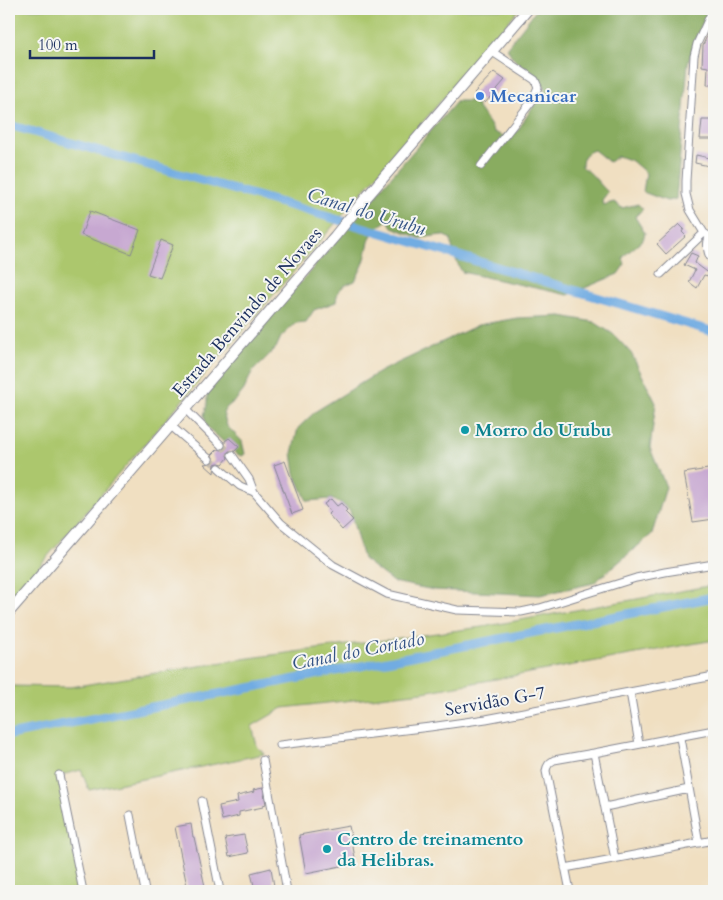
<svg xmlns="http://www.w3.org/2000/svg" width="723" height="900" viewBox="0 0 723 900" font-family="Cardo,serif">
<style>
.green{fill:#acc76d;stroke:#647b66}
.forest{fill:#89ac60;stroke:#526e5f}
.lines{fill:none;stroke-linecap:round;stroke-linejoin:round}
.canal{stroke:#71ace2;stroke-width:9}
.building{fill:#c7a8d1}
.street-tunnel{stroke:#c5bcad;stroke-width:7;stroke-dasharray:7 3.5;stroke-linecap:butt}
.street-casing{stroke:#868790;stroke-width:9}
.secondary-casing{stroke:#868790;stroke-width:12}
.street{stroke:#fff;stroke-width:7}
.secondary{stroke:#fff;stroke-width:10}
.shop-dot{fill:#3f7fe0;stroke:#f6f6f2;stroke-width:2}
.culture-dot{fill:#0f9aa8;stroke:#f6f6f2;stroke-width:2}
.labels{text-anchor:middle;stroke-width:4;stroke-linejoin:round;paint-order:stroke}
.shop-label{font-size:18px;font-weight:bold;fill:#366cbe;stroke:#f6f6f2;text-anchor:start}
.street-label{font-size:18px;fill:#1b2f5e;stroke:#f6f6f2}
.culture-label{font-size:18px;font-weight:bold;fill:#0d838f;stroke:#f6f6f2;text-anchor:start}
.water-label{font-size:19px;font-style:italic;fill:#355486;stroke:#f6f6f2}
</style>
<rect width="100%" height="100%" fill="#f6f6f2"/>
<filter id="ink" filterUnits="userSpaceOnUse"><feTurbulence type="fractalNoise" baseFrequency=".02" numOctaves="2"/><feDisplacementMap in="SourceGraphic" scale="10" xChannelSelector="R" yChannelSelector="G"/><feConvolveMatrix kernelMatrix="1 2 1 2 8 2 1 2 1" color-interpolation-filters="sRGB"/></filter>
<filter id="wash" filterUnits="userSpaceOnUse"><feTurbulence type="fractalNoise" baseFrequency=".0096" numOctaves="4" result="noise"/><feDisplacementMap in="SourceGraphic" scale="20" xChannelSelector="R" yChannelSelector="G"/><feGaussianBlur stdDeviation="1.12" result="paint"/><feColorMatrix in="noise" values="0 0 0 0 0 0 0 0 0 0 0 0 0 0 0 0 0 1.4 0 .05"/><feComposite in="paint" operator="in"/></filter>
<g filter="url(#wash)">
<rect width="100%" height="100%" fill="#f0dfc1"/>
<path class="green" d="M9 9H519L447 94 9 601Z
M714 585V640L423 692 283 708 252 726 257 746 264 754 89 790 81 770 61 775 80 891H9V686L71 687 242 659 482 627Z"/>
<path class="forest" d="M537 9H709L697 36 688 63 676 199 667 201 643 192 646 173 632 161 618 156 609 162 594 150C585 153 582 157 582 167 593 173 598 183 608 192L602 200 603 205 614 202 622 208 638 204 643 209 635 217 645 233 643 240 625 255 623 258 625 264 618 274 568 295 462 272C457 264 451 247 451 239L442 235 420 238 392 227 388 220C368 232 370 240 365 259 363 267 358 274 355 281 343 286 337 288 336 302L314 310 306 322 296 323 281 337 276 348 252 372 244 390 236 400 227 407 223 413 227 426 242 441 245 454 242 456 237 454 207 427 204 415 207 405V391C291 295 372 197 457 101H474C480 113 489 120 493 131L502 136 517 132 530 111 546 89C536 70 516 70 507 47Z
M561 316 594 322 613 334 631 353 656 403 650 448 666 487 652 534 594 583 540 595 434 590 393 582 363 559 350 511 341 503 331 499 307 501 295 474 292 453 298 428 316 411 381 371 478 325 517 318Z"/>
<g class="lines">
<path class="canal" d="M9 125 295 207 714 332
M9 735 714 597"/>
</g>
<g id="blocks">
<path class="building" d="M714 20V85H707L708 67 702 66 703 45Z
M494 72 505 80 485 103 474 93Z
M702 120H713L714 139H700Z
M696 155 714 159V167L695 163Z
M90 211 140 230 131 254 81 235Z
M679 224 684 229 682 232 686 236 666 254 657 244Z
M161 240 173 245 160 278 148 274Z
M691 253 698 256 695 263 710 274 708 276 704 275 697 288 689 282 695 270 684 265Z
M229 438 239 447 235 451H229L227 455 228 458 223 464 219 463 215 464 214 473 204 464 213 463 214 460 212 455 218 449 222 450 225 448V441Z
M285 461 303 510 292 514 274 465Z
M714 468V519L693 522 684 473Z
M331 499 337 506 341 503 347 510 345 512 353 520 342 530 328 514 330 512 324 504Z
M263 788 266 804 263 805V807L239 812V816L222 820 219 806 238 802 237 796 254 792 253 790Z
M191 824 193 837H194L206 891H188L175 827Z
M349 826 356 863 306 873 299 835Z
M244 835 248 853 229 857 225 838Z
M271 868 274 886 255 890 251 873Z"/>
</g>
</g>
<g filter="url(#ink)">
<use href="#blocks" fill-opacity="0" stroke="#868790" stroke-width="1"/>
<g class="lines">
<path class="street-tunnel" d="M221 445 232 455
M209 459 219 468"/>
<g class="street-casing">
<path id="street" d="M713 9 697 44 694 56 686 181V194L690 210 704 233 714 239
M481 166 532 101 538 87 535 80 491 51
M709 237C706 245 707 256 714 261
M661 274 704 233
M185 409 221 445
M170 425 209 459
M232 455 249 479 254 492 281 523 333 565 387 594 457 610 521 612 540 608 636 578 665 572 714 564
M219 468 240 486 254 492
M630 692 639 744
M680 738 699 843
M280 745 430 727 486 719 714 676
M263 760 287 891
M59 775 83 891
M202 801 220 891
M605 807 689 789
M130 815 145 891
M615 859 594 753 714 730
M565 868 714 840
M570 891 546 771C547 765 549 763 554 760L594 753"/>
</g>
<g class="secondary-casing">
<path id="secondary" d="M9 612 335 236 365 199 528 9"/>
</g>
<use href="#street" class="street"/>
<use href="#secondary" class="secondary"/>
</g>
</g>
<circle class="shop-dot" cx="480" cy="96" r="5"/>
<g class="culture-dot">
<circle cx="465" cy="430" r="5"/>
<circle cx="327" cy="849" r="5"/>
</g>
<g class="labels">
<g class="shop-label">
<text x="490" y="102">Mecanicar</text>
</g>
<g class="street-label">
<text transform="translate(247 312) rotate(-49)" y="6">Estrada Benvindo de Novaes</text>
<text transform="translate(495 701) rotate(-10)" y="6">Servidão G-7</text>
</g>
<g class="culture-label">
<text x="475" y="436">Morro do Urubu</text>
<text x="337" y="845">Centro de treinamento<tspan x="337" dy="21">da Helibras.</tspan></text>
</g>
<g class="water-label">
<text transform="translate(367 211) rotate(17)" y="7">Canal do Urubu</text>
<text transform="translate(358 650) rotate(-11)" y="7">Canal do Cortado</text>
</g>
</g>
<rect width="723" height="900" fill="none" stroke="#f6f6f2" stroke-width="30"/>
<path d="M30 50v8h124v-8" fill="none" stroke="#1b2f5e" stroke-width="2.5"/>
<text x="38" y="50" font-size="15" fill="#1b2f5e" stroke="#f6f6f2" stroke-width="4" paint-order="stroke">100 m</text>
</svg>
